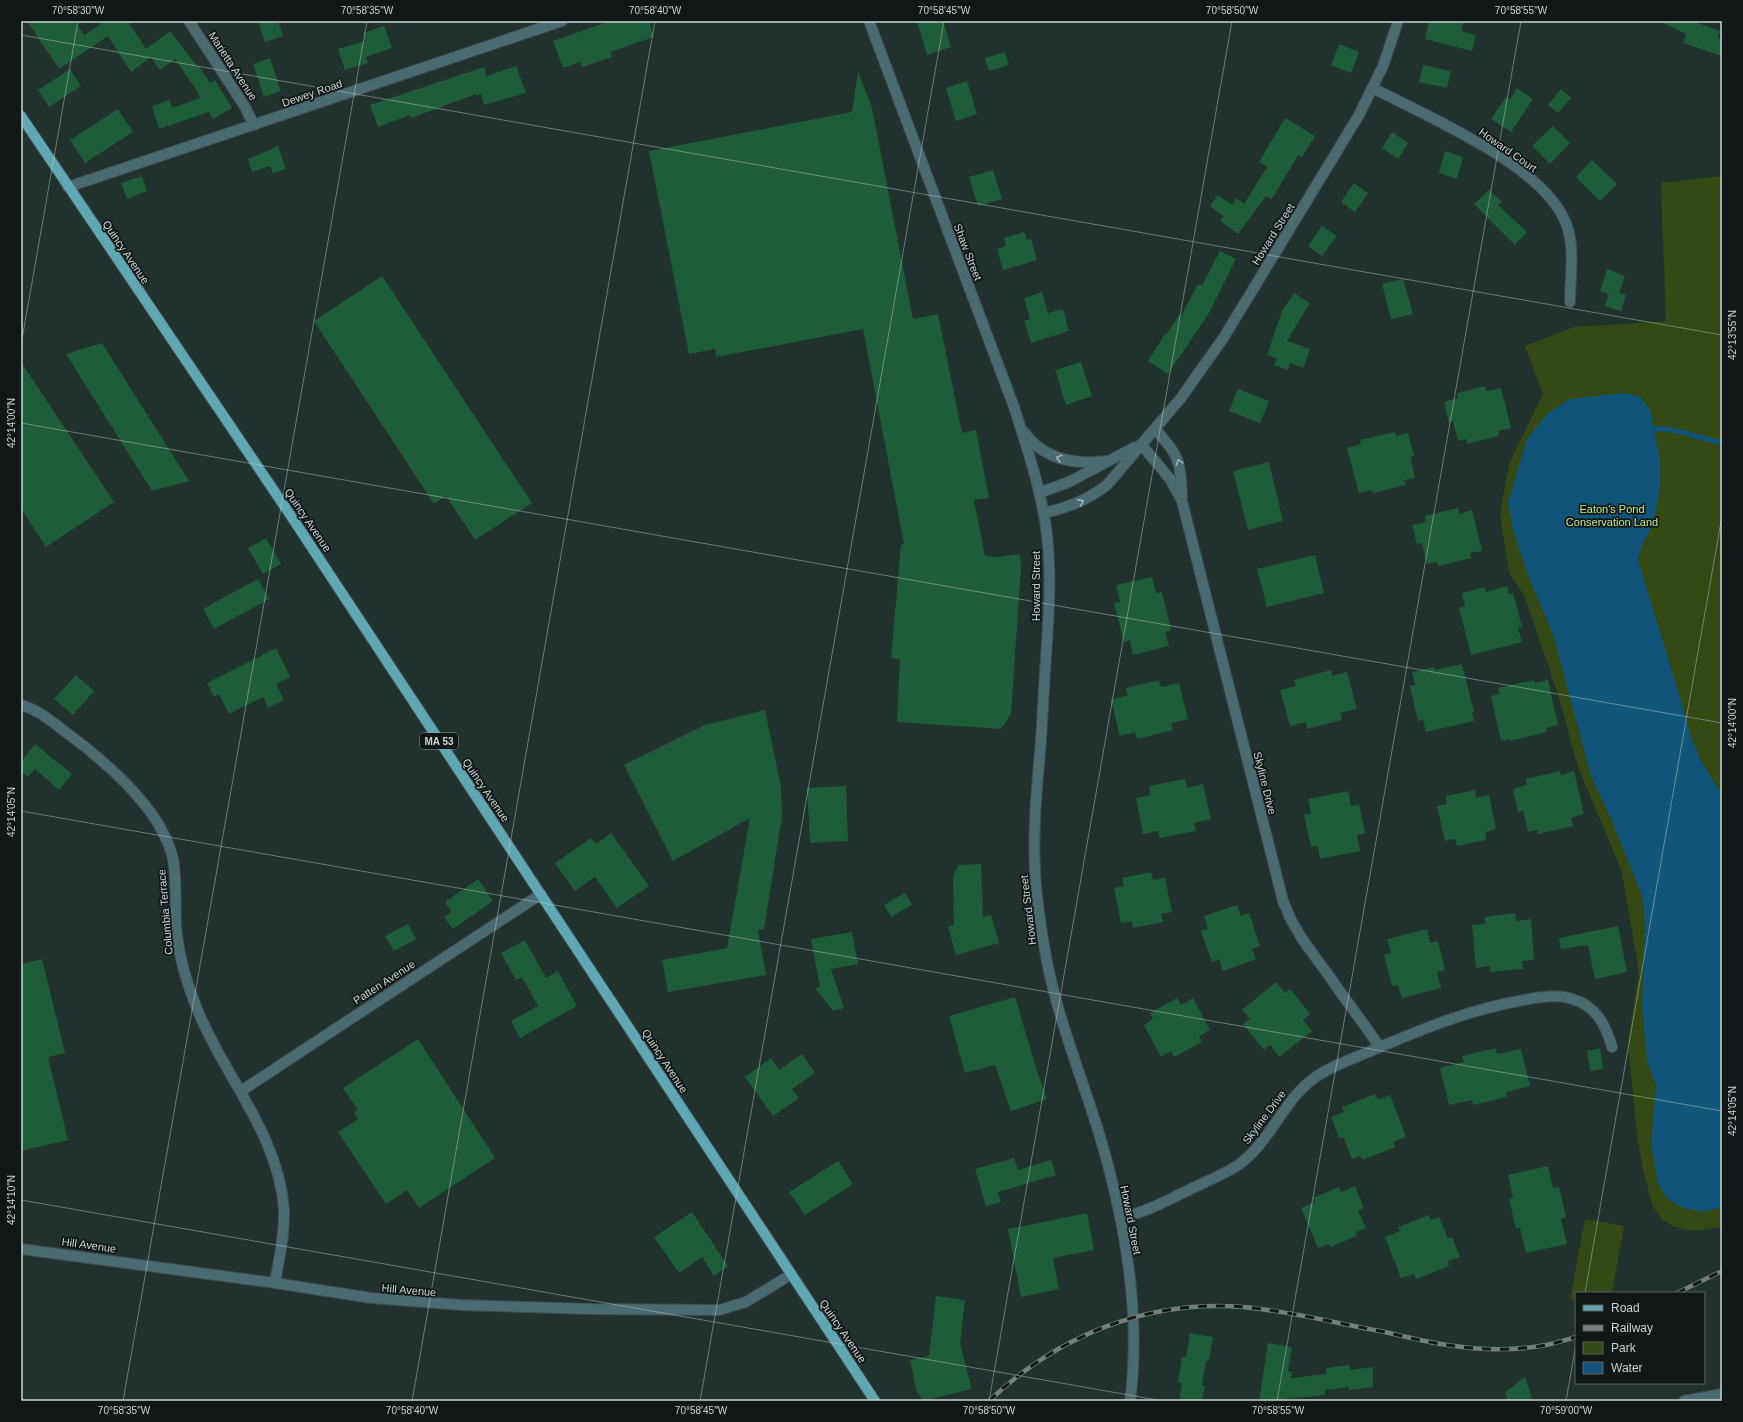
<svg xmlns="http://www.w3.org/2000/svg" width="1743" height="1422" viewBox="0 0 1743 1422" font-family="Arial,sans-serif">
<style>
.green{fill:#344914}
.water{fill:#105579}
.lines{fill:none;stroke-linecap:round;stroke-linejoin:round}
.stream{stroke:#105579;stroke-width:5}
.building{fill:#1e5d3a}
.minor-casing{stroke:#3f4e4c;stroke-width:12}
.major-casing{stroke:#3f4e4c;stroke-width:12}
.minor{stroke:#4a6b71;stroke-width:10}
.major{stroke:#5fa7b3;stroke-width:10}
.rail-casing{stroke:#727f7c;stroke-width:4.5}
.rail{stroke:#101716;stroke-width:3;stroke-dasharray:9;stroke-linecap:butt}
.oneway{stroke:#a4b4b5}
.ticks{fill:none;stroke:#cad4d2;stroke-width:1;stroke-opacity:0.45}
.labels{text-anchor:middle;stroke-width:3.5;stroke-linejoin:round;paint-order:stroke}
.shield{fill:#101716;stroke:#929b9a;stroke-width:1}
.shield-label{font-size:10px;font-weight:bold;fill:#cad4d2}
.street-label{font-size:11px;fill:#cad4d2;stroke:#101716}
.park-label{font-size:11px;fill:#c2e893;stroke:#101716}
.neatline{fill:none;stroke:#cad4d2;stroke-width:1.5}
.ticks-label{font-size:10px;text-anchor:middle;fill:#cad4d2}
</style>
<rect width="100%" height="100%" fill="#21312e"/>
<path class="green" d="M1722 176V1227L1694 1231 1674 1227 1662 1219 1653 1207 1643 1170 1637 1135 1628 1044 1639 972 1622 872 1578 767 1558 694 1524 595 1509 573 1500 514 1509 464 1543 394 1525 346 1574 327 1666 321 1661 183Z
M1585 1219 1624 1226 1612 1293H1576V1300L1570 1299Z"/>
<path class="water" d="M1623 393 1639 396 1650 409 1660 461V484L1657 508 1650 531 1642 545 1638 560 1683 707 1690 734 1700 759 1713 781 1722 793V1207L1703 1212 1680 1207 1666 1197 1658 1183 1651 1144 1656 1085 1647 1061 1642 1006 1645 923 1642 895 1611 819 1591 776 1553 634 1529 578 1514 533 1508 503 1527 439 1548 413 1570 399Z"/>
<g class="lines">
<path class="stream" d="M1654 429H1669L1722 443"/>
</g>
<path class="building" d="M27 21H75L84 35 105 21H128L146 49 170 31 197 66 198 65 210 83 215 80 232 108 213 119 209 112 159 129 152 106 169 100 172 108 200 98 197 91 175 59 160 70 151 57 131 72 108 36 59 69Z
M258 21H278L283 36 265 42Z
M610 21H649L654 37 610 52 612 57 582 67 580 62 563 68 553 41Z
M917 21H943L951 47 927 55Z
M1429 21H1464L1461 31 1476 35 1472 51 1425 39Z
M1660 21H1692L1720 31 1718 38 1722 39V56L1683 43 1686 34Z
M384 26 392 48 366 57 368 63 345 70 338 49 365 41 363 33Z
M1339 44 1359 52 1351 73 1331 65Z
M1005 52 1009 65 989 71 985 58Z
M270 58 281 91 264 97 253 64Z
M1423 65 1451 71 1447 88 1419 82Z
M516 66 526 93 484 105 481 94 476 96V94L411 118 410 115 378 127 370 105 484 67 487 76Z
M70 69 81 86 49 107 38 90Z
M858 71 872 108 913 319 938 314 962 433 976 430 989 498 974 500 985 556 998 557 1020 554 1021 568 1011 714 1001 729 897 722 900 659 891 658 901 545 904 544 863 329 716 357 715 349 689 354 649 151 852 112Z
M967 81 977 114 956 121 946 88Z
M1517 88 1533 99 1511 132 1491 119 1506 97 1510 100Z
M1561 89 1571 98 1558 113 1548 105Z
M118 109 133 132 85 163 70 140Z
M1285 118 1315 136 1302 157 1298 155 1272 199 1266 196 1238 234 1220 221 1223 216 1210 206 1218 195 1232 205 1236 198 1244 204 1267 167 1259 162Z
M1553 126 1570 143 1550 164 1532 146Z
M1392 132 1408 143 1398 159 1382 148Z
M278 146 286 169 273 173 270 166 252 172 248 159Z
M1445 151 1463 157 1457 179 1439 173Z
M1592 160 1617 184 1600 201 1576 177Z
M993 170 1002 199 978 206 969 177Z
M142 176 147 191 127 199 121 183Z
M1354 183 1368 193 1355 212 1341 202Z
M1489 190 1502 202 1498 205 1527 232 1515 245 1474 204Z
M1322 226 1337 236 1322 256 1308 246Z
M1024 232 1027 240 1031 239 1037 260 1003 270 997 249 1006 246 1004 238Z
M1220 251 1236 259 1209 313 1168 374 1148 361 1165 334 1166 335 1179 315 1181 316 1198 284 1202 286Z
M1607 269 1625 276 1619 293 1626 295 1621 311 1605 306 1609 294 1600 291Z
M382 276 532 503 475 540 446 496 434 504 314 321Z
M1403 279 1413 314 1391 319 1382 284Z
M1042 292 1048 313 1063 309 1069 331 1031 343 1024 321 1030 319 1024 298Z
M1294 293 1310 303 1287 341 1310 349 1303 368 1290 363 1288 370 1274 365 1277 359 1267 355 1282 311Z
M102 343 189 481 152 491 66 354Z
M21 362 114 502 46 547 21 508Z
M1081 362 1092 396 1066 405 1055 370Z
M1485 386 1486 391 1501 388 1511 428 1498 431 1499 436 1467 444 1466 439 1458 441 1453 421 1449 423 1444 402 1458 398 1457 393Z
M1238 389 1269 401 1260 423 1229 411Z
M1395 432 1396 436 1408 433 1414 456 1410 457 1415 478 1404 480 1406 485 1373 493 1372 490 1359 493 1347 448 1361 444 1360 440Z
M1269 462 1283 521 1248 530 1233 471Z
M1458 508 1459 514 1472 510 1482 551 1470 553 1471 558 1439 566 1437 562 1427 564 1422 543 1417 544 1412 525 1426 522 1425 516Z
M266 538 281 564 263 574 248 548Z
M1315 555 1324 593 1267 607 1257 569Z
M1152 577 1156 593 1162 592 1171 630 1165 632 1169 646 1133 655 1130 640 1124 642 1114 603 1120 602 1116 585Z
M258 579 269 599 214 629 203 609Z
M1507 586 1509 594 1513 593 1522 627 1518 628 1522 642 1471 655 1459 608 1465 606 1462 593 1485 587 1486 592Z
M276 648 290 677 276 684 284 700 268 708 263 697 229 714 219 694 214 697 207 683Z
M1462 664 1474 712H1472L1474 721 1426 732 1423 720 1418 721 1410 686 1415 685 1412 672 1434 667 1435 670Z
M1331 670 1332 676 1347 672 1357 709 1340 713 1342 720 1307 729 1306 722 1290 726 1280 690 1296 686 1294 680Z
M76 675 94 691 73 715 54 699Z
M1159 680 1161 687 1179 683 1188 719 1171 723 1173 730 1137 739 1135 732 1120 736 1111 700 1128 695 1126 688Z
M1534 680 1535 683 1548 680 1558 725 1546 728 1547 732 1510 741V739L1501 741 1491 696 1500 694 1498 688Z
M765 710 781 787 782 817 764 929 758 930 766 975 668 992 662 960 727 948 750 818 673 861 624 765 705 725Z
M35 744 72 774 59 790 35 769 28 777 21 772V762Z
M1560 771 1561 775 1574 771 1584 814 1571 818 1573 826 1538 834V830L1528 832 1523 810 1518 812 1513 789 1527 785 1526 779Z
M1185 779 1187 788 1203 784 1211 819 1194 823 1196 831 1160 838 1158 831 1143 834 1136 798 1151 795 1149 786Z
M846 786 848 841 810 843 807 788Z
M1475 790 1476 798 1489 795 1496 829 1485 832 1486 840 1457 846 1455 839 1445 841 1437 806 1447 804 1446 796Z
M1348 791 1351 806 1359 804 1365 833 1357 835 1360 851 1320 859 1318 846 1311 847 1304 815 1311 814 1308 799Z
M611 833 649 886 617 908 595 877 575 891 555 863 591 838 596 844Z
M981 864 983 917 991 915 999 943 956 955 948 927 954 925 953 877 958 865Z
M1151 872 1153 880 1165 878 1172 912 1161 914 1163 922 1133 928 1132 921 1121 923 1114 888 1124 886 1122 878Z
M478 879 493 901 453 929 444 917 451 912 445 902Z
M905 893 912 905 891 917 884 905Z
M1237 905 1241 916 1249 913 1260 946 1252 949 1256 959 1223 971 1219 959 1212 962 1201 931 1208 929 1204 916Z
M1515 913 1516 921 1531 919 1534 960 1522 961 1523 969 1490 972V966L1476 968 1472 925 1485 924V917Z
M408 924 416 939 394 951 385 936Z
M1618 926 1627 972 1595 979 1588 945 1561 949 1559 938Z
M1427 929 1430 943 1438 941 1445 970 1437 972 1441 988 1402 998 1398 985 1392 986 1384 955 1391 953 1387 939Z
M852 932 858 964 831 969 844 1008 833 1011 815 988 820 987 811 939Z
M525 940 546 978 558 971 577 1006 520 1038 511 1021 538 1006 522 977 516 980 501 953Z
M42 959 65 1053 48 1057 68 1140 21 1151V964Z
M1276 982 1285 993 1290 989 1310 1014 1303 1020 1312 1031 1279 1057 1270 1045 1264 1050 1243 1024 1250 1019 1242 1010Z
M1015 997 1037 1071 1047 1099 1011 1111 995 1065 965 1073 949 1016Z
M1177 998 1181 1005 1193 998 1210 1030 1199 1036 1202 1042 1174 1057 1171 1051 1161 1057 1144 1025 1153 1019 1150 1013Z
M418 1039 495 1158 419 1208 407 1190 386 1204 338 1132 358 1119 354 1112 358 1110 343 1088Z
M1496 1048 1497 1054 1521 1049 1530 1086 1506 1092 1507 1097 1473 1105 1472 1100 1449 1105 1440 1068 1464 1062 1462 1056Z
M1600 1048 1603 1069 1590 1071 1587 1051Z
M802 1054 815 1073 792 1089 799 1098 773 1116 745 1077 771 1058 779 1070Z
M1375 1094 1378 1100 1390 1095 1406 1137 1393 1142 1395 1147 1362 1160 1360 1156 1352 1159 1343 1137 1339 1138 1331 1117 1344 1112 1342 1107Z
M1014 1158 1018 1170 1051 1160 1056 1175 998 1192 1001 1202 986 1206 975 1169Z
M838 1161 853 1184 805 1215 789 1192Z
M1548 1166 1553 1188 1559 1187 1566 1217 1561 1219 1567 1244 1526 1253 1520 1228 1516 1229 1509 1199 1513 1198 1508 1175Z
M1355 1186 1364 1208 1358 1210 1366 1228 1356 1232 1357 1236 1330 1247 1329 1244 1318 1248 1301 1208 1315 1202 1313 1198 1339 1187 1341 1192Z
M692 1212 728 1266 714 1276 702 1257 679 1273 654 1237Z
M1087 1213 1094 1250 1053 1258 1059 1289 1021 1297 1008 1229Z
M1429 1215 1431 1220 1439 1217 1448 1239 1452 1237 1460 1257 1448 1261 1449 1266 1432 1273 1416 1279 1414 1274 1401 1278 1385 1237 1400 1231 1398 1227Z
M936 1296 965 1300 960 1344 972 1389 923 1401 916 1389 910 1360 929 1356Z
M1190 1333 1213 1337 1209 1361H1206L1202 1386H1205L1202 1401H1179L1182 1383 1178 1382 1182 1357H1186Z
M1268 1343 1292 1347 1288 1371 1292 1372 1291 1378 1326 1374V1368L1350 1365V1370L1373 1367V1387L1349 1390V1387L1325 1390V1395L1284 1399 1283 1401H1259Z
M1525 1377 1533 1401H1508L1505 1392Z"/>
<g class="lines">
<g class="minor-casing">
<path id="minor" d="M189 21 245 107 254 125
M869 21 1014 407C1027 448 1042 492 1047 535 1052 580 1048 627 1045 672 1043 702 1042 733 1039 763 1036 799 1033 834 1035 870 1036 895 1040 921 1044 945 1054 1009 1079 1069 1098 1130 1124 1216 1142 1311 1130 1401
M1373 88C1427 117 1546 165 1567 226 1575 250 1570 277 1570 302
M68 187 562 21
M1155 429C1179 455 1181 461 1182 497
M1024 432C1043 459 1074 465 1106 461
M1141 444 1170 479 1182 501 1283 901 1291 920 1303 940 1380 1047
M1039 493 1069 482 1135 447
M1044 513C1067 508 1088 500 1107 485L1181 398 1224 337 1359 115 1383 66 1398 21
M21 705C39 710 52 722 67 733 106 762 162 809 173 859 177 881 175 904 176 926 178 952 185 977 194 1001 220 1072 278 1131 284 1209 285 1234 279 1258 275 1283
M241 1091 541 894
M1120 1218C1147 1212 1170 1199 1195 1187 1209 1180 1225 1174 1238 1165 1270 1143 1282 1102 1313 1079 1330 1066 1353 1059 1373 1050 1422 1029 1471 1009 1524 1000 1540 997 1557 994 1572 999 1596 1006 1606 1025 1612 1047
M21 1249 275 1283 371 1298 462 1305 591 1309 719 1310 746 1302 790 1275
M1684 1401 1722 1394"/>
</g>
<g class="major-casing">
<path id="major" d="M21 116 289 513 875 1401"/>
</g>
<use href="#minor" class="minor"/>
<use href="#major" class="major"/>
<g class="rail-casing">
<path id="rail" d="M1677 1293 1722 1271
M989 1401C1057 1336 1148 1299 1243 1307 1289 1311 1335 1323 1380 1331 1403 1336 1425 1342 1447 1345 1479 1350 1514 1351 1546 1345 1556 1343 1566 1340 1576 1337"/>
</g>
<use href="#rail" class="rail"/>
</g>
<defs><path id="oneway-chevron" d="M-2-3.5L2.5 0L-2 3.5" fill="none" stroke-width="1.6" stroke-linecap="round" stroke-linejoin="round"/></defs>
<g class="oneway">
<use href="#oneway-chevron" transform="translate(1059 458) rotate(-163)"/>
<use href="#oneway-chevron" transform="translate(1179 462) rotate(-107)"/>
<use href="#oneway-chevron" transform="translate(1081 502) rotate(-26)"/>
</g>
<path class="ticks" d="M21 35 1722 335M21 345 78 21M21 423 1722 723M21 811 1722 1111M21 1200 1163 1401M1585 1293 1722 516M123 1401 367 21M412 1401 655 21M700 1401 944 21M989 1401 1232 21M1277 1401 1521 21M1566 1401 1576 1344"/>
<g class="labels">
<rect class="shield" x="420" y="733" width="38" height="16" rx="3"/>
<g class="shield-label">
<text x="439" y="745">MA 53</text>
</g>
<g class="street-label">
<text transform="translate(233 66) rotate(57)" y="4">Marietta Avenue</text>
<text transform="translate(312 93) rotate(-19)" y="4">Dewey Road</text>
<text transform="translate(1508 150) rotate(35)" y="4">Howard Court</text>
<text transform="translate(1273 234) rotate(-58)" y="4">Howard Street</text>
<text transform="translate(126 252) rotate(56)" y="4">Quincy Avenue</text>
<text transform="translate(968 252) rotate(69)" y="4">Shaw Street</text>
<text transform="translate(308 520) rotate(56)" y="4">Quincy Avenue</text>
<text transform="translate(1036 586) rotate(-90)" y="4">Howard Street</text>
<text transform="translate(1265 783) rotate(76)" y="4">Skyline Drive</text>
<text transform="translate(486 790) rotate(56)" y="4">Quincy Avenue</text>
<text transform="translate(1028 910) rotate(-97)" y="4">Howard Street</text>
<text transform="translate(165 912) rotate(-95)" y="4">Columbia Terrace</text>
<text transform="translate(384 982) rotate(-33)" y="4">Patten Avenue</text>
<text transform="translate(665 1061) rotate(57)" y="4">Quincy Avenue</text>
<text transform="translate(1264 1117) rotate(-53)" y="4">Skyline Drive</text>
<text transform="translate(1131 1220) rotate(79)" y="4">Howard Street</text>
<text transform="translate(89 1245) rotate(8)" y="4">Hill Avenue</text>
<text transform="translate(409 1290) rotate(5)" y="4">Hill Avenue</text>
<text transform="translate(843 1331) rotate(56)" y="4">Quincy Avenue</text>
</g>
<g class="park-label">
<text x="1612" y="513">Eaton's Pond<tspan x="1612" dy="13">Conservation Land</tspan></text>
</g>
</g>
<rect width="1743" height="1422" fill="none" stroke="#101716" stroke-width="44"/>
<rect x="1575" y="1292" width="130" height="92" fill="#101716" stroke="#5a6361"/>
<rect x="1583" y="1305" width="20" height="6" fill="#5fa7b3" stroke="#5a6361"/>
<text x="1611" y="1312" font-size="12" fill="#cad4d2">Road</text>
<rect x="1583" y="1325" width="20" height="6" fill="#727f7c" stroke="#5a6361"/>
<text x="1611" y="1332" font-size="12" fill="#cad4d2">Railway</text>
<rect x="1583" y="1342" width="20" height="12" fill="#344914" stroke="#5a6361"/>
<text x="1611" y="1352" font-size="12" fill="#cad4d2">Park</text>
<rect x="1583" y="1362" width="20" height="12" fill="#105579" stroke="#5a6361"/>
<text x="1611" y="1372" font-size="12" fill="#cad4d2">Water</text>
<rect x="22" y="22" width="1699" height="1378" class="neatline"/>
<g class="ticks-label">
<text x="78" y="14">70°58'30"W</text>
<text x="367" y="14">70°58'35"W</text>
<text x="655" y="14">70°58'40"W</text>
<text x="944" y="14">70°58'45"W</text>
<text x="1232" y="14">70°58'50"W</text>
<text x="1521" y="14">70°58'55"W</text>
<text transform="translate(1732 335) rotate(-90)" y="4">42°13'55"N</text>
<text transform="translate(11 423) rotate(-90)" y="4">42°14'00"N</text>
<text transform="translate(1732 723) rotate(-90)" y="4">42°14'00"N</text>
<text transform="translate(11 812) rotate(-90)" y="4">42°14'05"N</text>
<text transform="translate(1732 1111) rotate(-90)" y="4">42°14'05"N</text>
<text transform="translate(11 1200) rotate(-90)" y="4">42°14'10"N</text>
<text x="124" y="1414">70°58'35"W</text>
<text x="412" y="1414">70°58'40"W</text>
<text x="701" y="1414">70°58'45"W</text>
<text x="989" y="1414">70°58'50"W</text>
<text x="1278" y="1414">70°58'55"W</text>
<text x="1566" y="1414">70°59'00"W</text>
</g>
</svg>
